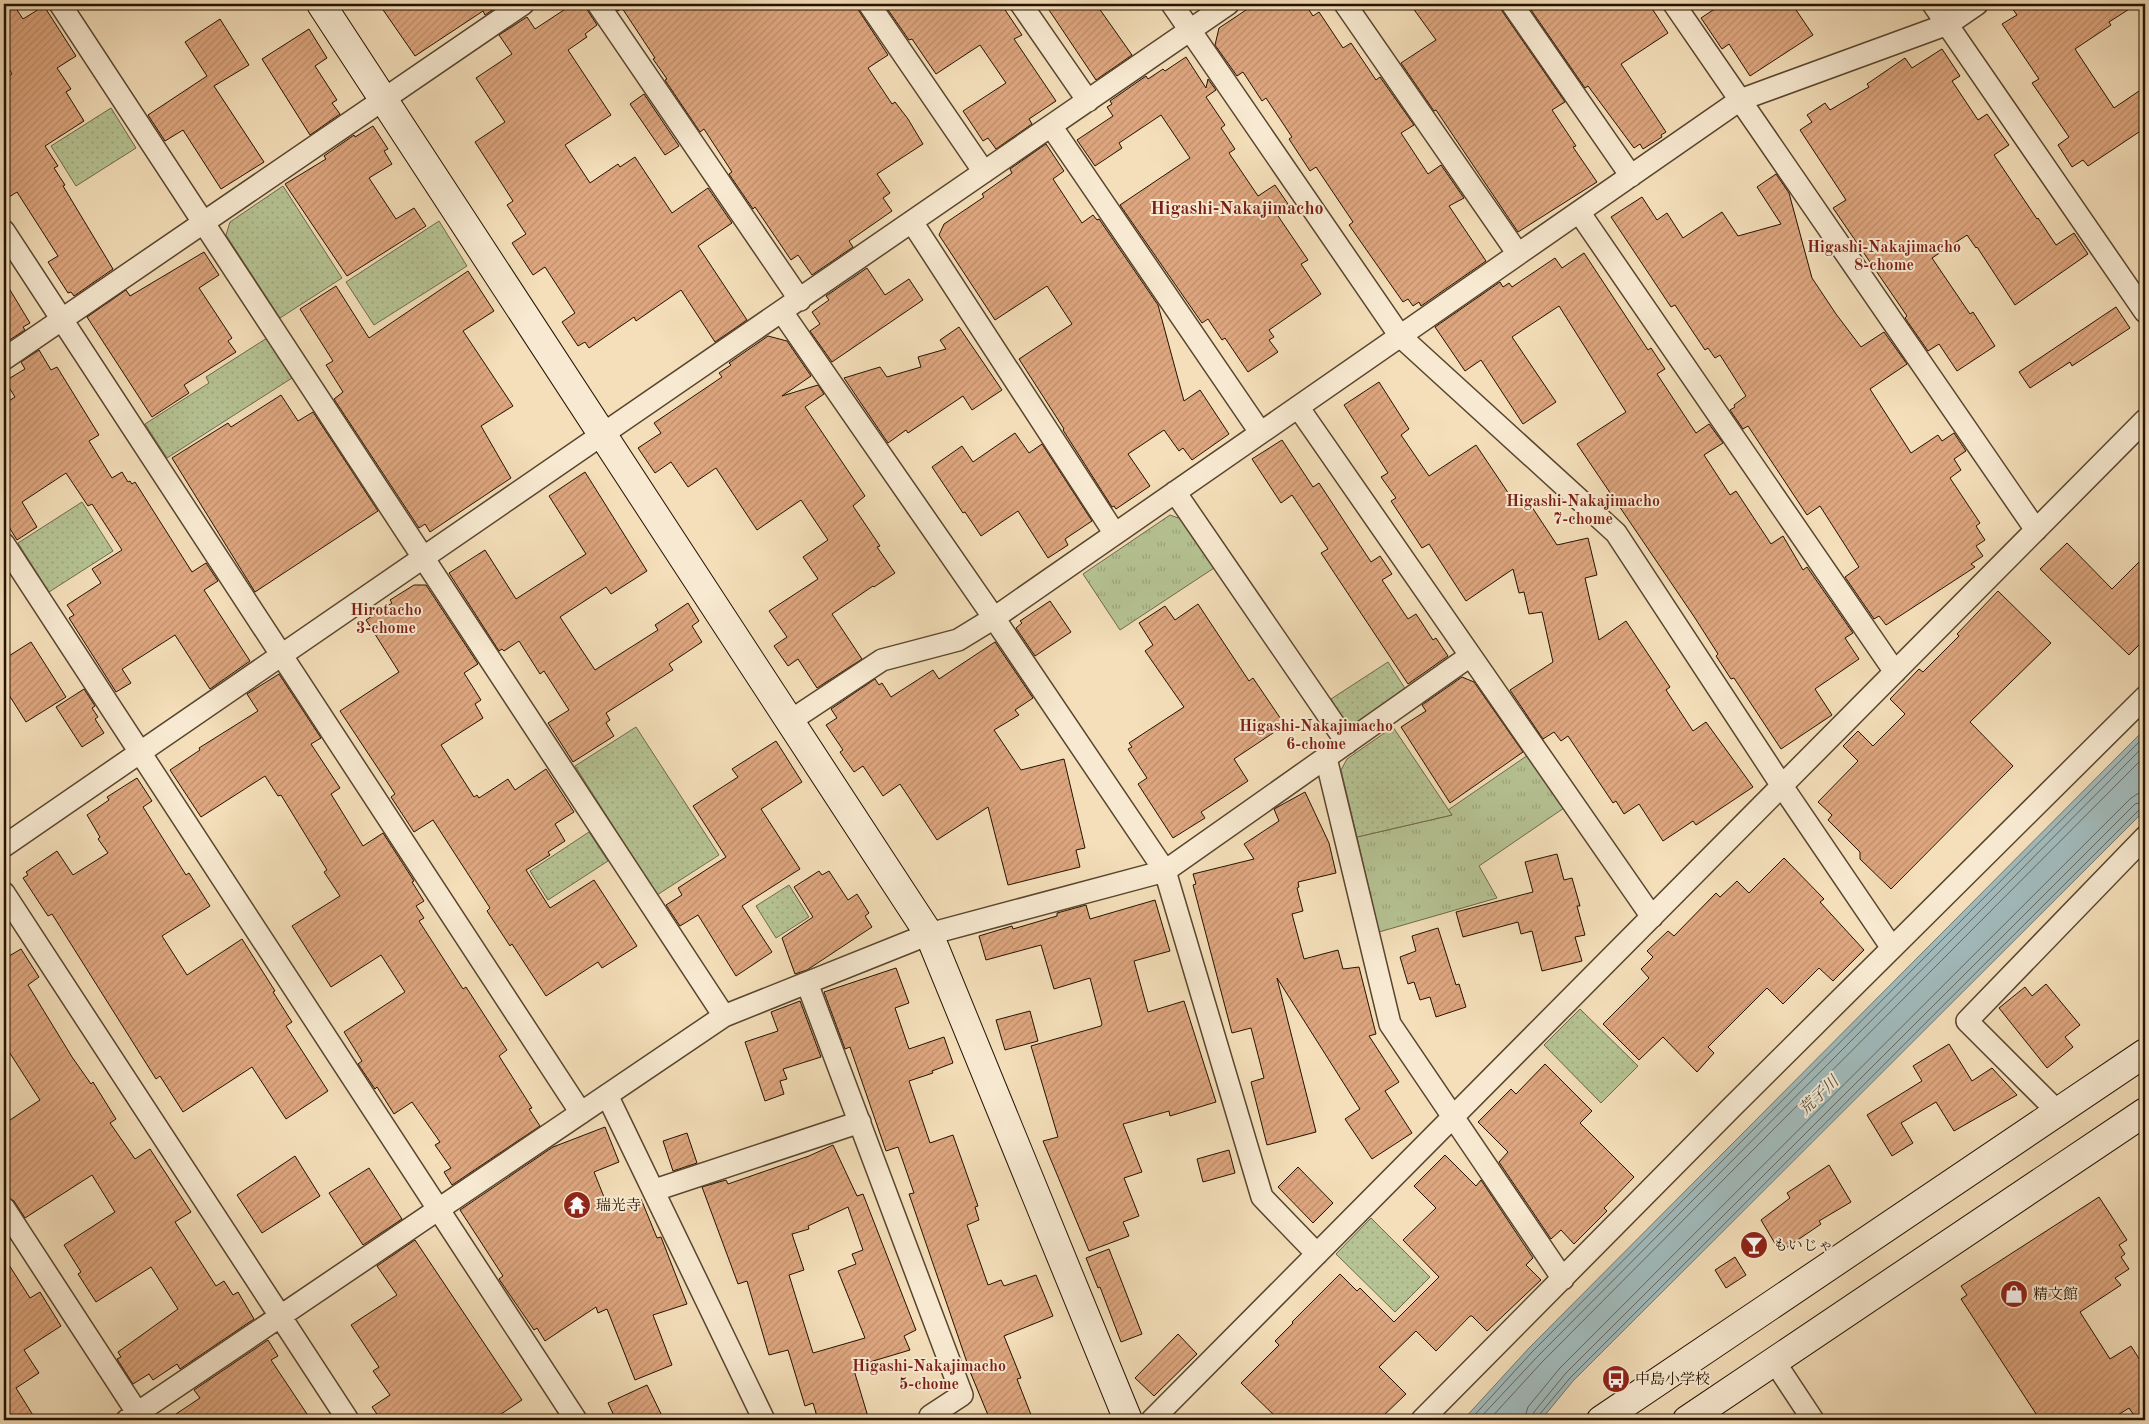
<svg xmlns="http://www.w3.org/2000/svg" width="2149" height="1424" viewBox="0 0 2149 1424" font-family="'Old Standard TT','Noto Serif JP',serif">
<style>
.park{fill:url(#park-tufts);stroke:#6e6a4a}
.garden{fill:url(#garden-dots);stroke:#6e6a4a}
.water{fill:#a1babb;stroke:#6f7770}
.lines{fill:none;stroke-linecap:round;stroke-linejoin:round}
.shore{stroke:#63665e;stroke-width:1}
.building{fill:url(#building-hatch);stroke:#251200;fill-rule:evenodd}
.street-casing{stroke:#59452e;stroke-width:24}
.secondary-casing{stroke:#251200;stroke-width:30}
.street{stroke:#f8ead2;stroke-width:21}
.secondary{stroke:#f8ead2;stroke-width:28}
.labels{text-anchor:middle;stroke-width:4;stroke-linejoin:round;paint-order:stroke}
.poi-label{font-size:15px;fill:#251200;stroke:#f8ead2;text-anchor:start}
.neighbourhood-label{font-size:16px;font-weight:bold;fill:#7a1f14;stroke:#f8ead2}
.water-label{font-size:16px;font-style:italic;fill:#504d41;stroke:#f8ead2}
.quarter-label{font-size:18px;font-weight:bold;fill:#7a1f14;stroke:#f8ead2}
</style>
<defs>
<pattern id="park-tufts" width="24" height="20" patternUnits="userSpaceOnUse" patternTransform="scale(1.25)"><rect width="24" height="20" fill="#b6c394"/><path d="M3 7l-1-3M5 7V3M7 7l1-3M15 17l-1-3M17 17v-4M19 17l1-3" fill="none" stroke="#9ca67e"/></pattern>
<pattern id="garden-dots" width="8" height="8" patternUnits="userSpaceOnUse" patternTransform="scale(1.25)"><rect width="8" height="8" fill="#b6c394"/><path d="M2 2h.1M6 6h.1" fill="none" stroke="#9ca67e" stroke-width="1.8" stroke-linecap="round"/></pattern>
<pattern id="building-hatch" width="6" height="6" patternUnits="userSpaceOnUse" patternTransform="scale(1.25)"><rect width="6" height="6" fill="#dea67f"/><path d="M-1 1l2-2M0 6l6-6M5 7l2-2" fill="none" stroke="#be8e6c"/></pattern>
</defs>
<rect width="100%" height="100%" fill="#f4dfba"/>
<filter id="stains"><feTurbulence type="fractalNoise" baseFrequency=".004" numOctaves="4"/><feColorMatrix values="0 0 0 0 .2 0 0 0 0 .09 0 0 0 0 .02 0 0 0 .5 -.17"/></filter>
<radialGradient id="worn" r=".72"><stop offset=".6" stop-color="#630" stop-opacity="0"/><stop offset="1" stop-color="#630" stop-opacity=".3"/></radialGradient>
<path class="park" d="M1170 515 1181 519 1214 568 1120 630 1083 574Z
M1528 755 1564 808 1479 866 1497 898 1379 932 1357 837 1452 815 1448 810Z"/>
<path class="garden" d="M111 108 136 148 76 186 51 146Z
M283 186 342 278 280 318 226 235 230 222Z
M439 221 467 266 374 325 346 282Z
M267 338 292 378 167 458 145 424 209 383 206 377Z
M82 502 113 551 49 592 18 543Z
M1388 662 1406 690 1357 724 1345 721 1331 699Z
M636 727 719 855 657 895 575 766Z
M1393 727 1452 815 1357 837 1341 770 1347 759Z
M589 832 608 861 548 900 530 871Z
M789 885 809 917 776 938 756 906Z
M1580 1009 1638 1066 1601 1103 1544 1045Z
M1371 1218 1430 1277 1395 1312 1336 1254Z"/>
<path class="water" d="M2145 729V810L1573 1381 1541 1420H1463L1529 1348Z"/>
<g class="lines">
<path class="shore" d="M1470 1420 1533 1351 2145 736
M1478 1420 1538 1356 2145 745
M1489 1420 1543 1361 2145 756
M1524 1420 1528 1407 1560 1368 2130 799 2137 794 2145 793
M1532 1420 1534 1412 1566 1373 2135 804 2145 801
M1538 1420 1539 1415 1570 1378 2140 809 2145 807"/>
</g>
<path class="building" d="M4 4H13L23 19 44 6 76 56 57 68 71 89 66 92 84 121 45 146 58 166 54 168 65 185 63 186 113 269 74 296 71 292 68 293 48 262 58 256 17 192 4 200V80L12 74 4 60Z
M379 4H501L485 15 483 11 415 56Z
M573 4H586L588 11 597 25 585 34 587 37 568 50 611 115 565 145 590 183 618 164 620 167 635 157 672 213 708 188 732 223 698 246 747 320 715 342 681 290 636 321 634 317 589 348 585 342 578 346 562 322 575 313 545 267 533 275 512 243 526 234 507 205 513 201 475 142 505 122 476 78 512 54 499 35 527 17 535 29Z
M613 4H857L859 11 888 55 868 68 892 104 895 102 908 119 923 144 877 174 890 193 883 198 892 211 849 241 853 247 812 275 798 255 791 260 755 207 753 209 729 174 732 172 704 129 700 132 665 80 667 79 653 59 655 58 622 8 618 11Z
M884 4H1001L1022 35 1014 39 1056 101 1029 119 1032 124 996 149 988 138 983 141 963 111 1006 83 980 45 936 74 912 39 909 40Z
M1045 4H1096L1132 55 1096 80Z
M1255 4H1305L1313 16 1319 12 1343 48 1351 43 1376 80 1380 77 1414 125 1401 133 1428 174 1441 165 1464 198 1449 206 1486 261 1421 306 1419 302 1413 306 1408 299 1403 302 1349 225 1353 222 1316 167 1310 171 1289 139 1292 137 1266 98 1262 101 1243 72 1237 76 1215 45 1219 28Z
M1410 4H1500L1502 11 1565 102 1552 110 1576 146 1573 147 1597 182 1518 232 1436 110 1434 111 1401 63 1436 40Z
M1527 4H1649L1668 33 1621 64 1666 132 1661 135 1662 137 1643 149 1640 144 1634 148 1588 86 1585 88Z
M1722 4H1792L1813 35 1750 76 1729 44 1722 49 1701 18Z
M2009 4H2137L2109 22 2111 25 2075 49 2114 108 2145 87V128L2088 166 2083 160 2072 167 2058 145 2069 137 2032 83 2039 79 2002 24 2017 15Z
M220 19 249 65 214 86 264 162 221 189 183 130 165 141 148 115 207 76 185 42Z
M309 29 327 58 315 66 337 100 332 103 340 114 310 135 262 59Z
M1942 49 1960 76 1952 81 1978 120 1987 114 2009 145 1994 155 2037 219 2038 218 2056 245 2074 233 2088 254 2015 305 1977 247 1976 248 1967 235 1932 258 1970 314 1973 312 1995 346 1957 371 1939 344 1928 351 1905 318 1907 316 1833 208 1846 200 1800 130 1812 122 1807 115 1825 103 1830 110 1869 87 1867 84 1905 58 1912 68Z
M1186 57 1206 88 1208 79 1216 90 1206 97 1225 125 1221 128 1235 149 1229 153 1258 196 1275 185 1288 204 1276 213 1308 260 1301 264 1321 294 1269 330 1274 337 1269 340 1278 352 1248 372 1225 338 1222 340 1208 319 1202 323 1120 205 1190 158 1161 115 1119 143 1122 148 1095 166 1077 140 1113 116 1107 107 1112 104 1110 101 1146 76 1148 79 1163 69 1165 71Z
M644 94 679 146 665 155 630 104Z
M373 126 388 149 384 151 392 164 369 178 396 219 414 208 426 226 347 276 285 184 326 159 324 156 354 135 355 137Z
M1046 144 1064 171 1053 179 1082 223 1093 215 1097 220 1099 219 1158 305 1184 401 1200 390 1229 434 1192 460 1183 448 1179 451 1164 430 1128 454 1150 486 1116 509 1114 506 1112 507 1063 430 1064 429 1019 359 1072 324 1047 286 995 320 939 235 944 224 984 197 982 194 1012 173 1010 169Z
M1776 174 1789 193 1812 278 1836 314 1861 347 1884 332 1907 364 1870 389 1911 453 1938 435 1942 441 1954 433 1966 451 1954 459 1961 470 1950 478 1980 523 1976 526 1985 540 1976 546 1983 556 1971 564 1975 567 1886 625 1879 616 1874 619 1845 577 1859 567 1820 506 1807 515 1748 426 1743 429 1730 410 1735 407 1734 405 1746 396 1720 355 1715 358 1708 348 1705 350 1675 305 1671 307 1611 217 1642 197 1657 220 1667 213 1683 238 1722 212 1738 236 1781 224 1757 187Z
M204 252 219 275 199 288 232 338 228 341 236 352 184 385 189 393 152 417 87 317 126 290 130 296Z
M1584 253 1648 350 1651 348 1665 369 1657 374 1696 433 1709 424 1723 443 1704 455 1730 495 1736 491 1771 544 1783 536 1803 570 1807 567 1853 633 1845 638 1859 659 1815 689 1832 715 1781 749 1734 678 1731 679 1716 656 1718 654 1695 618 1577 444 1626 412 1559 306 1512 337 1556 402 1523 424 1481 360 1465 371 1435 327 1500 282 1503 287 1509 283 1512 287 1555 258 1562 268Z
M867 268 885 295 909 279 923 300 832 362 810 331 820 324 812 312 829 300 826 296Z
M468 271 494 311 463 331 513 406 481 426 511 478 430 532 425 524 419 528 334 399 343 392 326 365 333 361 300 309 336 286 369 338Z
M4 280 30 323 23 327 25 330 8 341 6 338 4 339Z
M2116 307 2130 328 2072 366 2070 362 2030 388 2019 372Z
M959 327 1002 390 972 410 963 396 908 433 906 430 888 443 844 378 880 367 887 377 921 367 918 357 946 349 940 340Z
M768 336 787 341 811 376 782 396 818 385 824 394 805 407 865 496 853 506 880 546 877 547 895 573 874 587 873 586 832 614 862 659 817 688 798 659 788 666 774 646 787 637 769 611 818 579 803 557 828 540 801 500 757 530 716 468 688 487 671 462 655 473 638 448 661 433 654 423 722 377 719 373 731 365 729 363Z
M39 350 51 370 57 367 99 435 89 441 112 478 122 472 128 482 130 481 132 484 135 482 192 572 206 563 218 581 204 590 250 661 210 689 175 635 122 669 131 683 116 692 69 618 74 615 67 605 101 583 92 569 122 550 92 504 88 506 66 473 22 502 37 527 17 540 4 519V404L15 397 5 381 25 369 21 362Z
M1379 382 1409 429 1401 435 1429 476 1476 445 1515 503 1518 501 1521 506 1528 501 1557 545 1588 538 1597 575 1585 578 1599 640 1626 621 1670 687 1666 690 1693 731 1706 722 1753 787 1696 825 1693 821 1663 841 1639 804 1624 814 1616 801 1613 803 1568 736 1561 741 1554 732 1543 739 1510 690 1553 662 1542 612 1529 614 1524 592 1519 593 1513 569 1466 601 1429 544 1422 548 1391 501 1396 498 1381 477 1388 473 1344 405Z
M281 395 298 421 313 412 378 511 255 592 172 458 228 423 231 427Z
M1015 433 1029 453 1042 444 1092 521 1065 539 1068 545 1048 558 1018 511 981 536 965 512 963 513 932 467 962 446 973 462Z
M1282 440 1313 487 1319 483 1371 562 1380 556 1392 574 1382 580 1408 619 1416 614 1433 640 1436 638 1448 656 1408 684 1321 553 1328 549 1292 495 1281 503 1252 459Z
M585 472 647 571 611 594 606 587 560 617 595 670 658 630 655 625 688 603 699 621 692 626 702 642 669 664 673 670 606 713 610 720 606 723 614 736 573 762 548 723 569 710 544 671 540 674 519 641 504 651 502 649 499 651 449 573 485 550 516 599 586 554 549 496Z
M2067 543 2112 589 2145 556V639L2129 655 2040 569Z
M414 585H426L478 664 464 673 481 700 475 704 483 718 441 745 474 797 477 795 479 798 508 779 515 790 546 769 574 812 555 824 565 841 548 852 550 855 526 870 550 908 594 880 637 946 602 968 598 962 546 996 512 944 510 946 487 911 490 908 433 820 414 832 391 797 395 794 340 711 399 672 366 620 392 603 390 600Z
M1998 591 2051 643 1970 722 2013 766 1891 889 1860 859V852L1828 820 1832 815 1818 802 1858 761 1843 746 1858 731 1873 746 1905 714 1890 699 1919 669 1923 672 1959 636 1957 634Z
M1050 601 1071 632 1035 656 1016 628 1022 623 1020 621Z
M1198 604 1249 681 1253 678 1285 725 1234 759 1248 781 1201 812 1205 818 1173 838 1138 784 1147 778 1128 749 1132 747 1129 743 1184 707 1145 651 1153 645 1139 623 1165 606 1175 620Z
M31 642 66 697 26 722 4 687V659Z
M995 642 1033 698 1015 710 1019 715 994 730 1021 770 1064 759 1085 848 1076 850 1080 867 1008 885 988 807 937 840 900 784 883 796 863 766 854 772 840 752 843 750 826 725 837 718 831 709 875 679 879 685 882 683 891 697 933 670 939 679Z
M279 674 321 738 311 744 340 788 331 794 363 846 383 833 414 881 412 882 424 901 416 906 424 918 419 921 463 989 466 987 507 1050 499 1056 532 1108 529 1109 540 1126 452 1185 444 1172 451 1168 435 1145 440 1142 412 1102 394 1114 377 1087 375 1089 358 1064 362 1061 344 1032 405 992 381 955 331 987 292 926 340 896 324 872 327 870 281 795 278 796 265 776 201 817 170 770 200 750 199 748 258 711 247 694Z
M1462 677 1474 682 1523 752 1450 803 1401 727 1426 711 1422 705Z
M84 689 95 706 92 708 98 717 95 719 104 733 82 747 56 707Z
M776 741 802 782 761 809 800 869 742 906 772 952 736 976 698 915 680 926 666 905 682 895 678 888 726 857 693 806 738 777 732 769Z
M137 778 152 801 143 807 186 875 189 873 210 906 162 936 187 975 242 939 275 991 273 992 292 1022 286 1026 328 1091 286 1119 252 1067 183 1112 160 1076 156 1079 52 914 48 916 23 878 28 875 26 872 57 851 73 875 108 853 98 839 100 837 87 815 109 800 107 797Z
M1305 792 1329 843 1336 873 1298 882 1299 887 1297 888 1303 911 1292 914 1304 959 1338 950 1343 969 1359 967 1376 1034 1369 1036 1399 1082 1385 1091 1412 1133 1372 1159 1345 1119 1360 1109 1277 978 1316 1132 1267 1145 1251 1082 1264 1078 1251 1028 1232 1033 1193 885 1196 884 1193 874 1254 859 1244 844 1279 821 1274 809Z
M1557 854 1564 880 1572 878 1580 906H1577L1585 935 1575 937 1582 961 1542 971 1532 931 1521 934 1518 922 1463 937 1456 912 1533 892 1525 862Z
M1784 858 1824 899 1820 902 1864 950 1833 981 1819 968 1783 1004 1767 988 1708 1047 1714 1053 1697 1072 1663 1037 1639 1060 1603 1024 1649 978 1641 969 1653 957 1647 951 1668 931 1674 936 1716 893 1720 897 1737 881 1749 893Z
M819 871 822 875 829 871 848 900 857 894 869 913 865 916 872 927 807 970 795 974 782 938 813 917 794 887Z
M1155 900 1170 951 1134 961 1148 1012 1184 1001 1216 1102 1170 1116 1169 1111 1123 1124 1142 1172 1124 1178 1139 1216 1123 1222 1129 1236 1089 1251 1043 1141 1058 1137 1031 1046 1101 1026 1102 1024 1090 978 1054 989 1041 945 986 960 979 936 1012 926 1013 929 1057 916V913L1086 905 1090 919Z
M1438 928 1456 985 1459 984 1466 1007 1436 1017 1430 997 1420 1000 1414 982 1408 984 1400 957 1416 951 1412 936Z
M4 948 9 956 21 949 39 977 28 985 72 1057 91 1084 93 1082 116 1119 110 1123 135 1159 150 1149 191 1212 175 1222 216 1286 224 1281 233 1295 238 1292 254 1319 180 1369 177 1364 153 1380 149 1374 133 1384 117 1359 121 1357 118 1352 178 1309 151 1267 96 1302 78 1274 81 1272 64 1245 115 1212 92 1175 25 1218 14 1201 4 1196V1124L40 1100 4 1044Z
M896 968 909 1003 895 1008 909 1049 944 1037 953 1063 932 1071 933 1073 909 1081 930 1143 953 1135 978 1206 975 1207 979 1220 967 1225 988 1285 1001 1280 1004 1286 1036 1275 1053 1316 1004 1336 1021 1378 1017 1379 1033 1420H990L971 1374 909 1194 914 1193 898 1147 886 1151 850 1047 845 1049 824 992Z
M2046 984 2080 1025 2065 1037 2073 1047 2047 1068 1999 1008 2025 987 2032 996Z
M800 1001 821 1057 783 1069 787 1079 780 1081 784 1094 765 1101 745 1042 778 1031 771 1012Z
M1030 1011 1038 1041 1005 1050 996 1020Z
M1949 1044 1972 1081 1992 1068 2017 1095 1954 1131 1936 1102 1901 1123 1913 1143 1892 1156 1867 1115 1922 1081 1913 1066Z
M1545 1064 1592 1111 1580 1123 1634 1177 1604 1208 1607 1211 1574 1244 1561 1230 1551 1239 1499 1162 1508 1152 1478 1122 1511 1089 1516 1094Z
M605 1127 619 1162 594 1172 610 1212 641 1199 657 1238 661 1237 687 1304 653 1315 672 1365 635 1380 607 1309 598 1313 596 1307 545 1341 537 1328 534 1330 499 1279 503 1276 460 1210 553 1147Z
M687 1133 697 1163 673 1171 663 1141Z
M833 1145 857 1196 863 1194 916 1330 904 1336 910 1350 853 1367 869 1420H818L813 1403 805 1406 788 1350 769 1355 747 1281 738 1284 702 1187 726 1180 728 1184 809 1156ZM848 1207 863 1250 852 1254 856 1264 838 1271 865 1338 813 1353 789 1275 804 1270 792 1234 809 1229 808 1226Z
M1229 1150 1235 1173 1203 1182 1197 1159Z
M1445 1155 1476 1186 1481 1180 1533 1258 1526 1265 1541 1280 1487 1331 1472 1316H1470L1436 1351 1416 1331 1379 1367 1406 1394 1379 1420H1279L1241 1383 1279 1345 1275 1341 1293 1323 1292 1322 1340 1274 1357 1291 1360 1288 1394 1322 1439 1277 1403 1240 1436 1208 1414 1186Z
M295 1156 320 1196 262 1233 237 1195Z
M1829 1165 1851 1202 1819 1221 1821 1224 1780 1252 1761 1220 1790 1198 1787 1193Z
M1298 1167 1333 1203 1313 1223 1278 1187Z
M369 1168 402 1219 363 1245 329 1193Z
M2099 1197 2127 1240 2119 1245 2125 1254 2121 1257 2129 1269 2115 1278 2121 1285 2080 1312 2110 1359 2131 1346 2145 1368V1420H2137L2129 1408 2110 1420H2040L1961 1299 1967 1295 1961 1286Z
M415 1240 522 1400 492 1420H381L372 1407 390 1395 373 1371 379 1367 351 1325 397 1295 377 1266Z
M1109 1249 1142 1334 1121 1342 1100 1287 1098 1288 1086 1258Z
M4 1257 30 1298 40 1292 61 1326 24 1350 39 1373 16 1388 36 1420H4Z
M1735 1257 1746 1275 1726 1288 1715 1270Z
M1178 1334 1197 1354 1154 1396 1135 1378Z
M268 1340 278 1356 271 1360 311 1420H167L200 1398 194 1390Z
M647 1385 664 1420H616L608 1403Z"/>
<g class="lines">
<g class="street-casing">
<path id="street" d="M60 4 724 1016
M598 4 800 300
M869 4 984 172
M1021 4 1088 101
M1172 4 1400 336 1616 533 1782 786 1892 948
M1345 4 1518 254
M1512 4 1631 176
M1674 4 2036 530
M1933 4 2145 312
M1051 126 1260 432
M1579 212 1895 672
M912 222 1115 534
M4 231 581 1113
M782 312 994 618 1165 871 1262 1197 1317 1254
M4 359 523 4
M1298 407 1652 917
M1175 492 1347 743
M4 544 576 1420
M790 721 882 660 958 640 994 618 1740 100 1948 24 1977 4
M1326 758 1390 1024 1563 1279
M4 846 1228 4
M4 893 348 1420
M807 983 962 1395 930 1416 932 1420
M607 1095 764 1420
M2058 1112 1967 1021 2145 837
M655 1190 860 1122
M4 1208 142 1420
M1774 1361 1813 1420
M127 1420 724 1016 929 934 1165 871 1470 656
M1152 1420 2145 420
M1422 1420 1731 1108 2145 697"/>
</g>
<g class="secondary-casing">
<path id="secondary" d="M321 4 929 934 1128 1420
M1601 1420 2145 1053
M1687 1420 2145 1112"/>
</g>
<use href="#street" class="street"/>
<use href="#secondary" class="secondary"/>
</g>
<defs>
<g id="temple-disc" transform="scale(1.4375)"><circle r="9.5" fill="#8f2418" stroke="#f8ead2"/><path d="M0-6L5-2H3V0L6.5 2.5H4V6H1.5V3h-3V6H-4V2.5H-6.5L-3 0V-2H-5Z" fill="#fff"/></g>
<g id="bar-disc" transform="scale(1.4375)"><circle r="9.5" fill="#8f2418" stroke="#f8ead2"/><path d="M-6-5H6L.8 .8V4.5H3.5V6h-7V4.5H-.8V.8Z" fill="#fff"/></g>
<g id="shop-disc" transform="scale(1.4375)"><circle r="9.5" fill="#8f2418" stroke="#f8ead2"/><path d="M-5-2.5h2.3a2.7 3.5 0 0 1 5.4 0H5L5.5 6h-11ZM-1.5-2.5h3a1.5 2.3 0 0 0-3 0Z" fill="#fff"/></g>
<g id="bus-disc" transform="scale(1.4375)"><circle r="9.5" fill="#8f2418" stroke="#f8ead2"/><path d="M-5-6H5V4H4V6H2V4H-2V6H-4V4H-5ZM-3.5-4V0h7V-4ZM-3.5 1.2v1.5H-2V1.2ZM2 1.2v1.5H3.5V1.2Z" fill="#fff"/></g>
</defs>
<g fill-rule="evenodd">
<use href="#temple-disc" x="577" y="1205"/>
<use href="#bar-disc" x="1754" y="1245"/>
<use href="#shop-disc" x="2014" y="1294"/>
<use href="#bus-disc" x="1616" y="1379"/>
</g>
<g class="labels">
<g class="poi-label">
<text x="596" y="1210">瑞光寺</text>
<text x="1773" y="1250">もいじゃ</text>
<text x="2033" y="1299">精文館</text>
<text x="1635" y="1384">中島小学校</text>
</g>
<g class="neighbourhood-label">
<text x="1884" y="252">Higashi-Nakajimacho<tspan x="1884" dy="18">8-chome</tspan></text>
<text x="1583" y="506">Higashi-Nakajimacho<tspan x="1583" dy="18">7-chome</tspan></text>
<text x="386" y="615">Hirotacho<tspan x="386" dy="18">3-chome</tspan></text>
<text x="1316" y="731">Higashi-Nakajimacho<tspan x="1316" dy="18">6-chome</tspan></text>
<text x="929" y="1371">Higashi-Nakajimacho<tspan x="929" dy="18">5-chome</tspan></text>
</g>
<g class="water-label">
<text transform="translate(1818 1095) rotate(-44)" y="6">荒子川</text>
</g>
<g class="quarter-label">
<text x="1237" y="214">Higashi-Nakajimacho</text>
</g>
</g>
<rect width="2149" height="1424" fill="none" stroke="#f4dfba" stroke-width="20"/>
<rect x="5" y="5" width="2139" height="1414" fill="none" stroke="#251200" stroke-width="2.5"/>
<rect x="10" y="10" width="2129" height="1404" fill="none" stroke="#251200"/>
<rect width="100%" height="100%" filter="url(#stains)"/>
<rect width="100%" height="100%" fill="url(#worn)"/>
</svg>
